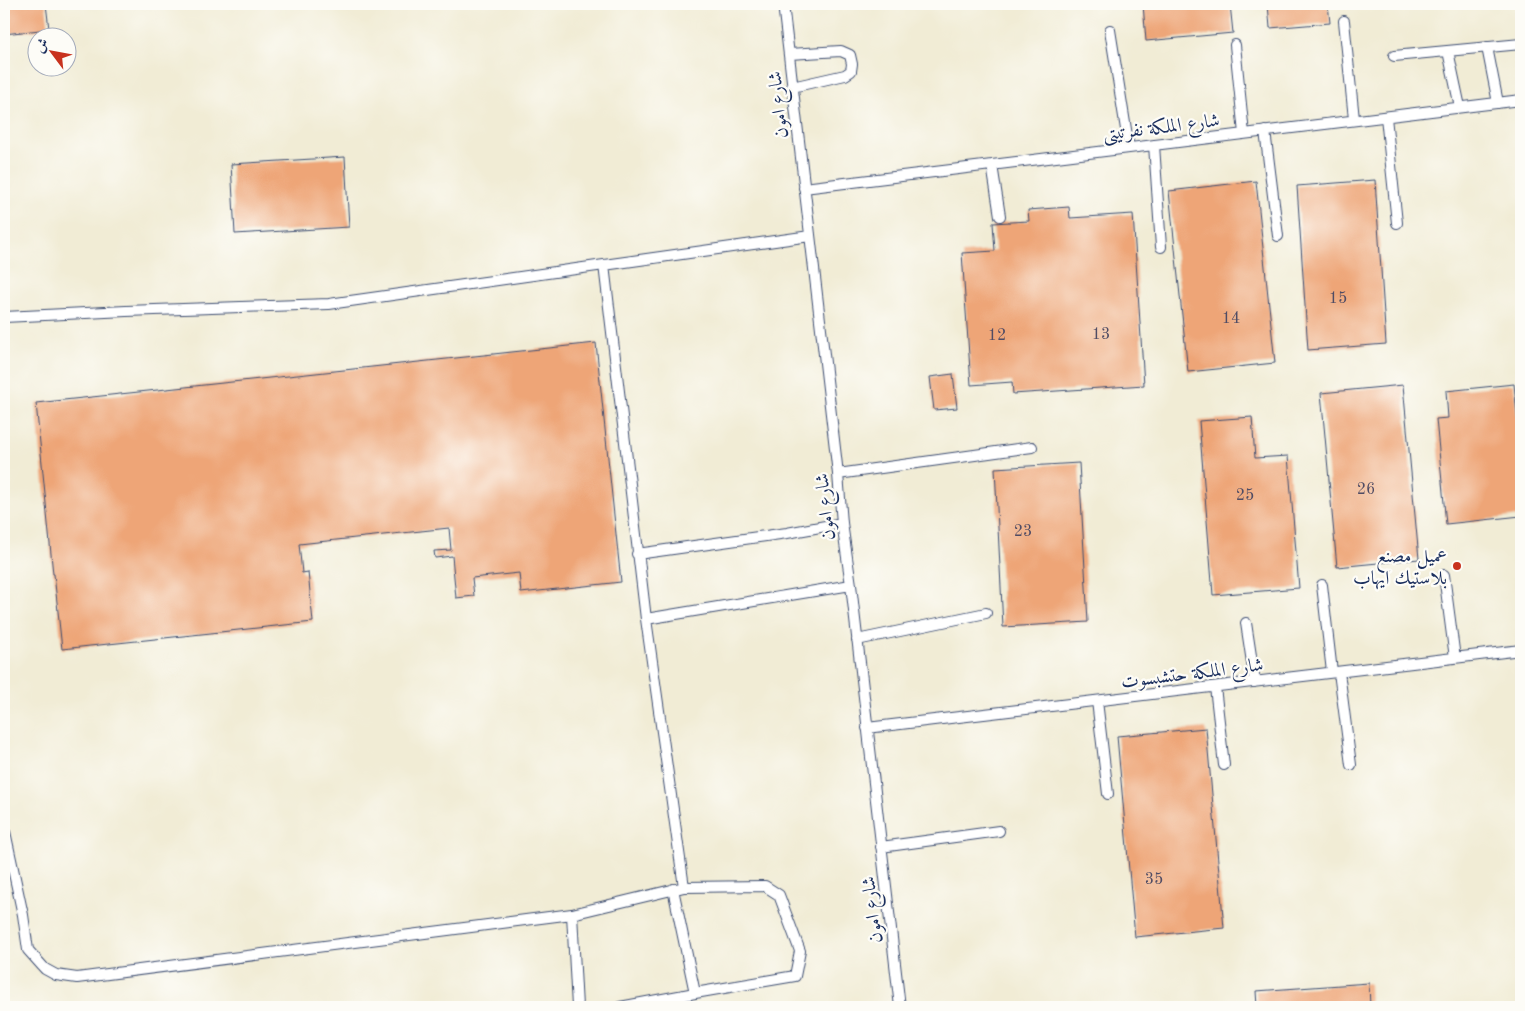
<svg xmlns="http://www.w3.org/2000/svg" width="1525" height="1011" viewBox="0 0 1525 1011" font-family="'Old Standard TT',Amiri,serif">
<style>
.building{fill:#eea577}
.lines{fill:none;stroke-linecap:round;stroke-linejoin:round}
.lane-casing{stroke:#3b4b70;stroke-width:12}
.lane{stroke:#fff;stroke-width:10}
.poi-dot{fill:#c8321e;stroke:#fdfcf7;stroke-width:2}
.labels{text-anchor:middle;stroke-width:4.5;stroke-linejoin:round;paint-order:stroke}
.number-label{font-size:16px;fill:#504c64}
.street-label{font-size:19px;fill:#1b2f5e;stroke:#fdfcf7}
.poi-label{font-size:19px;fill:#1b2f5e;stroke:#fdfcf7;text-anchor:end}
</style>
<rect width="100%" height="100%" fill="#fdfcf7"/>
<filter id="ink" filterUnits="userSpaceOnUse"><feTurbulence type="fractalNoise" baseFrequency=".02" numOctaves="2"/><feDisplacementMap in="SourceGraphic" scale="10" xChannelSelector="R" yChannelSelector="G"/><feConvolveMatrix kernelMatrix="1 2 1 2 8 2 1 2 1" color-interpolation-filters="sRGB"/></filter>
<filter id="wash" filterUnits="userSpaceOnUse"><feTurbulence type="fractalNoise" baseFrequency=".0096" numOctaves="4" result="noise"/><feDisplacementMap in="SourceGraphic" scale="20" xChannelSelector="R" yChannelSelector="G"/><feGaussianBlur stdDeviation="1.12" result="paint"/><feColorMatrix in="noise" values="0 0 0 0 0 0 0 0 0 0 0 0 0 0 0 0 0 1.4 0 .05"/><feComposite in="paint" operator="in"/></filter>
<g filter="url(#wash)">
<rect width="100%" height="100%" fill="#f1ecd5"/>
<g id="blocks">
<path class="building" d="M4 4H46L49 29 4 34Z
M1143 4H1230L1233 33 1146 41Z
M1268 4H1328L1330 23 1270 28Z
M345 157 349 227 235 234 231 164Z
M1375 180 1386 344 1308 350 1297 186Z
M1256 181 1275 363 1188 372 1169 191Z
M1069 207 1070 218 1133 214 1144 385 1013 394 1012 382 971 385 962 253 995 251 993 223 1029 221 1028 210Z
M596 343 621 582 521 593 519 573 472 578 474 596 456 598 452 556 435 558 434 551 451 550 449 528 299 544 302 573 308 572 313 622 62 649 54 574H53L36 403Z
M953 374 957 408 934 410 930 377Z
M1514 384 1521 457V516L1446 524 1436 419 1448 418 1446 391Z
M1403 385 1419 559 1337 567 1321 393Z
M1252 417 1255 458 1288 456 1299 588 1213 595 1199 421Z
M1079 463 1088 622 1003 627 995 468Z
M1206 728 1224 928 1135 937 1117 736Z
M1369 983 1370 1007H1257L1256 991Z"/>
</g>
</g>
<g filter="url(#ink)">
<use href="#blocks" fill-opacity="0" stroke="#3b4b70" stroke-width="1"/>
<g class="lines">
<g class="lane-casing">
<path id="lane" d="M783 4 838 474 842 523 851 585 900 1007
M1344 21 1354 119
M1110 30 1129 148
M1235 45 1244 134
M1487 47 1498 103
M1448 51 1460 107
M789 54 841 51 850 55 852 64 851 71 845 75 792 87
M1394 56 1521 44
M1386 117 1397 223
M1265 131 1278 236
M1154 145 1161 247
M992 165 1000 216
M804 188 1521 100
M604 265 810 236
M4 317 126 311 329 304 604 265 646 619 684 887 572 914 77 978 56 975 45 969 28 950 23 915 4 827
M838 474 1032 447
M637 554 787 533 842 523
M1444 575 1455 658
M1322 585 1332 672
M646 619 851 585
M1246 623 1255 682
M857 640 986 613
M1339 672 1351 765
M1215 687 1224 765
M1097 701 1108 794
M867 728 1521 650
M881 847 999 831
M673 889 695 993
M572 914 577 1007
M620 1007 695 993 795 976 800 951 779 895 765 886 684 887"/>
</g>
<use href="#lane" class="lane"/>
</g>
</g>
<circle class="poi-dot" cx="1457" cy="566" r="5"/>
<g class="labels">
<g class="number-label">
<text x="1338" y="303">15</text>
<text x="1231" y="323">14</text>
<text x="1101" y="339">13</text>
<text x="997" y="340">12</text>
<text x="1366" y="494">26</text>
<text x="1245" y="500">25</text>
<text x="1023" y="536">23</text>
<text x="1154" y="884">35</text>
</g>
<g class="street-label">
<text transform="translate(777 105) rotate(-96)" y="7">شارع امون</text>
<text transform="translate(1161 126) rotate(-7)" y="7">شارع الملكة نفرتيتى</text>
<text transform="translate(824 507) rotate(-96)" y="7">شارع امون</text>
<text transform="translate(1192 672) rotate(-7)" y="7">شارع الملكة حتشبسوت</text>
<text transform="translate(871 910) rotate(-97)" y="7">شارع امون</text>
</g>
<g class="poi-label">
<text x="1447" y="562">عميل مصنع<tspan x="1447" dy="22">بلاستيك ايهاب</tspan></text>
</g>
</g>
<rect width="1525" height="1011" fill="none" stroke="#fdfcf7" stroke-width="20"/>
<g transform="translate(52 52) rotate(302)"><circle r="24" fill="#fdfcf7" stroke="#a3aaba"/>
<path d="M0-4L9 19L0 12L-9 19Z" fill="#c8321e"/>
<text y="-8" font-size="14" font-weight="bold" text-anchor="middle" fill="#1b2f5e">ش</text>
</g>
</svg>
